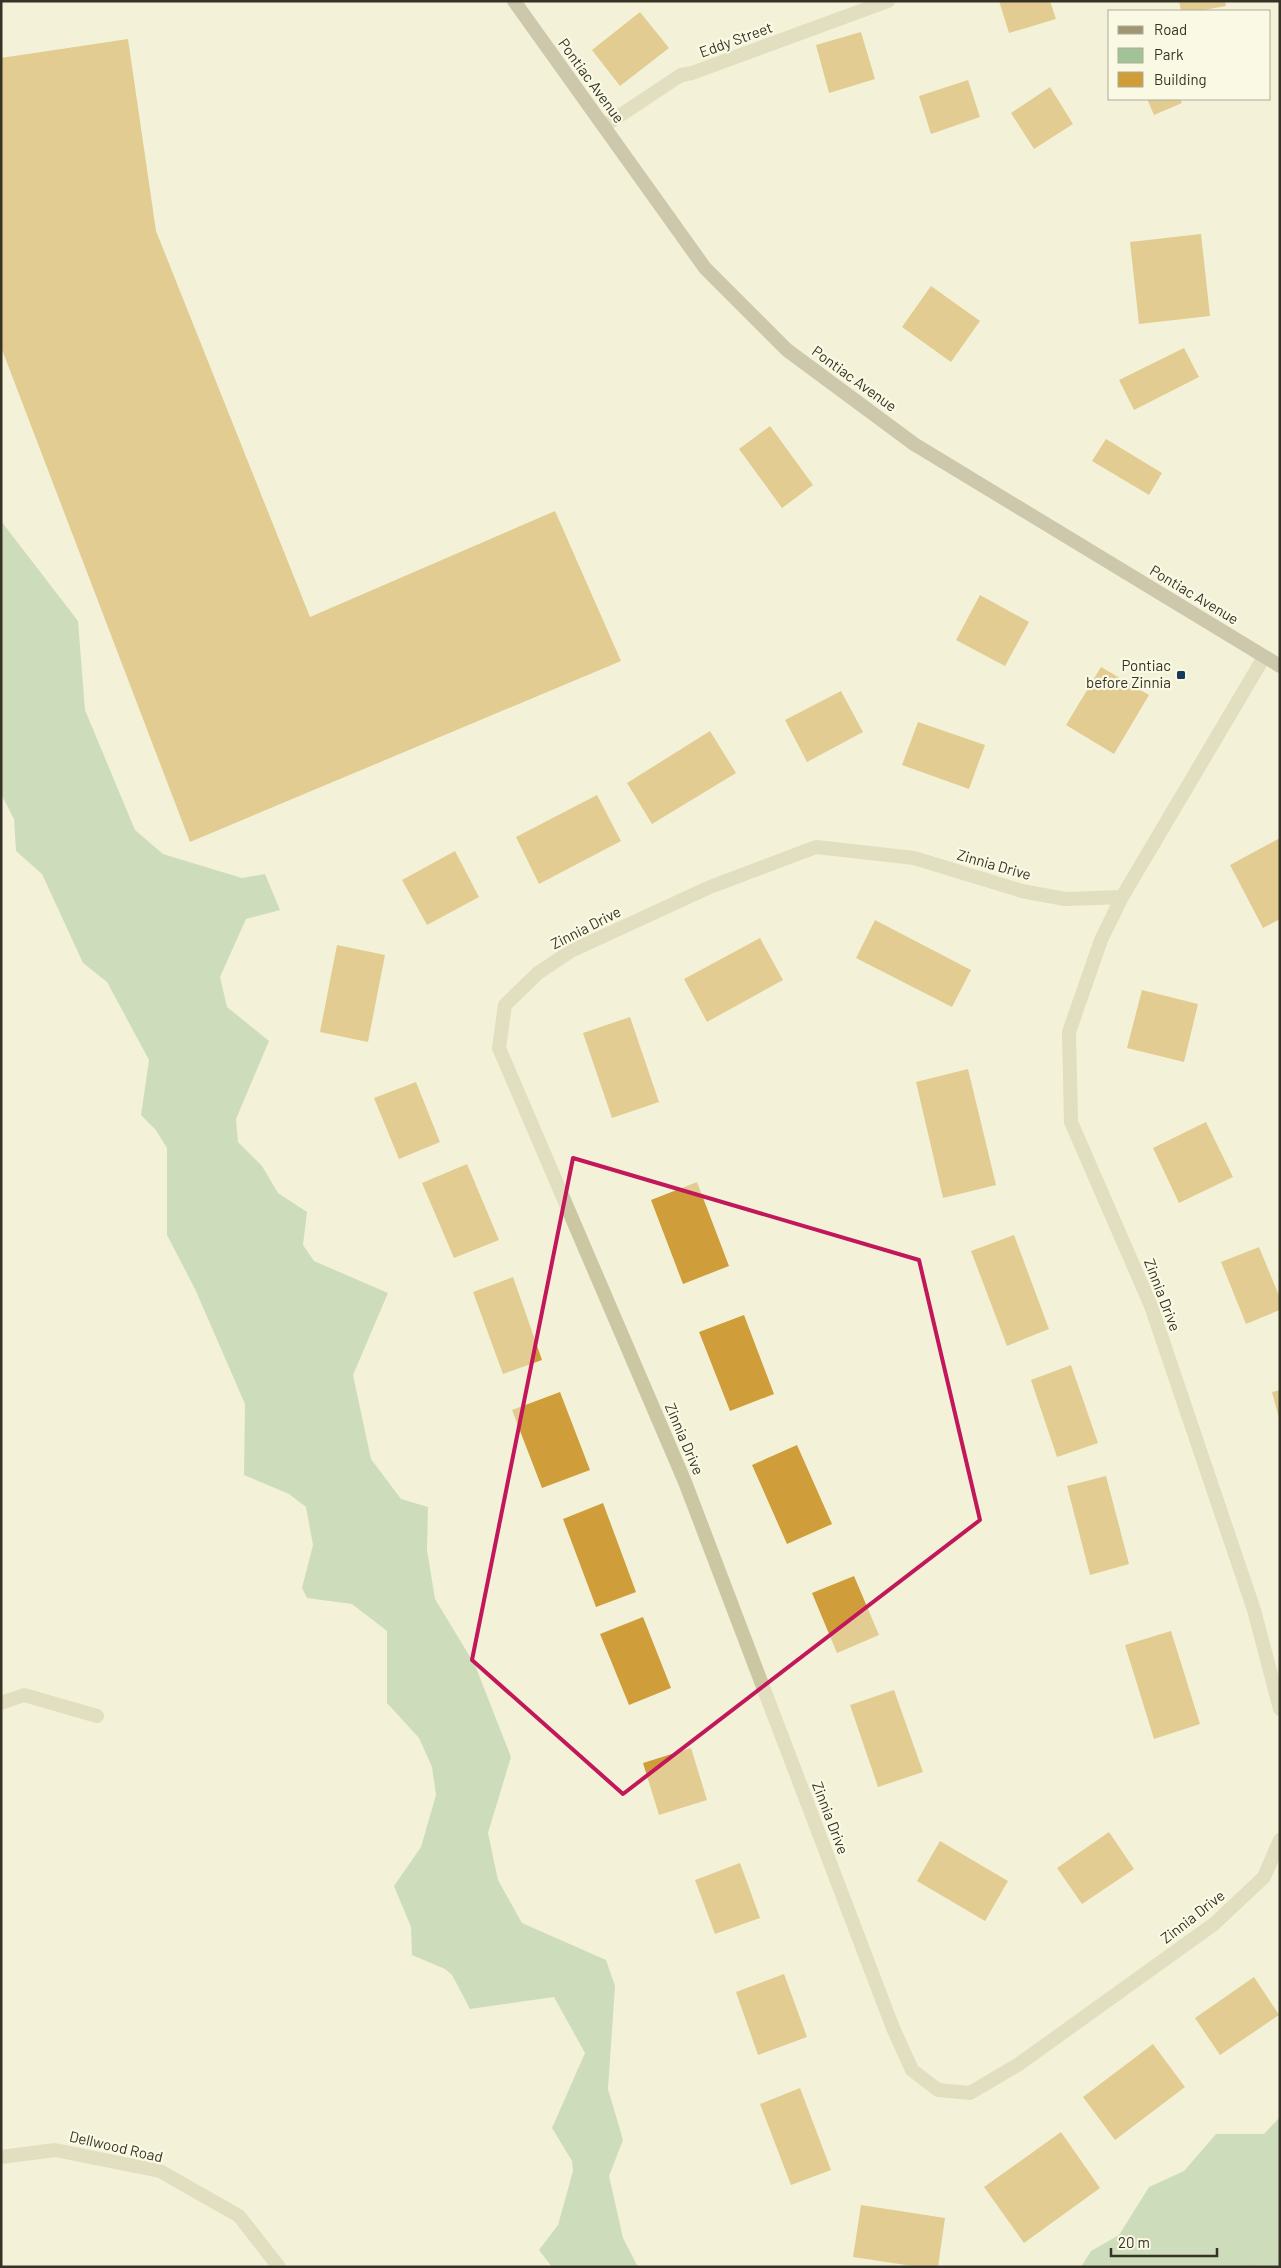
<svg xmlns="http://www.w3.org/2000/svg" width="1281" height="2268" viewBox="0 0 1281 2268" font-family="Barlow,sans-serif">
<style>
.green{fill:#a1c397}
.building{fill:#cf9e3a}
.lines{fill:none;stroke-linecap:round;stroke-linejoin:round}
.path{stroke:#b7b28d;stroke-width:3;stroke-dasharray:2.5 2.5;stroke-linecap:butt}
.minor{stroke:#ccc7a3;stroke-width:14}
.secondary{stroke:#9f9674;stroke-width:14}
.marked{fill:none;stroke:#c2185b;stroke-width:4;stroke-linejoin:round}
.poi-dot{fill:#18395a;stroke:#fafae4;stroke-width:2}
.labels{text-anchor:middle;stroke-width:4.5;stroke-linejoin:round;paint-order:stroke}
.street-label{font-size:15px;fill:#363226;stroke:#fafae4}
.poi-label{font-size:15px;fill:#363226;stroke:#fafae4;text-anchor:end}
</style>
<rect width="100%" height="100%" fill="#f3f2d8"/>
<path class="green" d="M1 521 78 621 85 710 135 830 163 854 242 878 265 874 280 910 246 919 220 977 227 1007 269 1041 236 1119 238 1142 262 1166 278 1193 307 1212 303 1245 314 1261 388 1293 353 1375 371 1459 401 1499 428 1507 427 1550 435 1599 475 1665 511 1757 488 1833 498 1880 522 1923 606 1960 615 1986 608 2089 623 2140 609 2176 623 2238 638 2267H552L539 2250 558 2225 573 2171 572 2161 552 2128 585 2053 554 1997 470 2009 452 1975 445 1969 412 1955 411 1927 394 1886 421 1847 436 1795 432 1767 419 1738 387 1703V1631L352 1604 307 1598 302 1588 313 1545 306 1507 289 1494 244 1475 245 1404 195 1289 167 1235V1148L155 1129 141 1115 149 1060 107 982 83 963 42 874 16 851 14 819 1 794Z
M1280 2117V2267H1081L1091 2251 1119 2235 1149 2187 1184 2171 1216 2134H1264Z"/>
<path class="building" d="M999 1H1050L1056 19 1009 33Z
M1179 1H1225L1226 6 1198 11H1181Z
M640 12 669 48 620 86 592 50Z
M861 32 875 79 829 93 816 45Z
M128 39 156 231 310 617 555 511 621 661 190 842 1 347V58Z
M968 80 980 117 931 134 919 96Z
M1050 87 1073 124 1034 149 1011 113Z
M1147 99H1180L1182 103 1154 115Z
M1201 234 1210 316 1139 324 1130 242Z
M931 286 980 321 951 362 902 327Z
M1184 348 1199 377 1134 410 1119 380Z
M770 426 813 485 782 508 739 449Z
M1106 439 1162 473 1149 495 1092 461Z
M980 595 1029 622 1005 666 956 640Z
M1101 667 1149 695 1114 754 1066 725Z
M841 691 863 732 807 762 785 720Z
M918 722 985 745 969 789 902 765Z
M710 731 736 773 652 824 627 783Z
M597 795 621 841 539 884 516 837Z
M1280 838V919L1263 928 1230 865Z
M455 851 479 897 427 925 402 880Z
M875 920 971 970 952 1007 856 958Z
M760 938 783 980 707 1022 684 979Z
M337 945 385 955 368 1042 320 1032Z
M1142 990 1198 1004 1184 1062 1127 1048Z
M630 1017 659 1102 612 1118 583 1033Z
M968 1069 996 1185 943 1198 916 1082Z
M416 1082 440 1142 399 1159 374 1098Z
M1206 1122 1233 1177 1179 1203 1153 1148Z
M467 1164 499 1240 454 1258 422 1183Z
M697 1182 729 1266 683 1284 651 1200Z
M1014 1235 1049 1329 1007 1346 971 1251Z
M1259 1247 1280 1298V1310L1246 1324 1221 1262Z
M513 1277 542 1360 503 1374 473 1292Z
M744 1315 774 1394 730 1411 699 1332Z
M1071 1365 1098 1443 1057 1457 1031 1380Z
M1280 1390V1418H1279L1272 1392Z
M560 1392 590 1470 542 1488 512 1410Z
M797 1445 832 1524 787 1544 752 1465Z
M1106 1476 1129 1564 1090 1575 1067 1486Z
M603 1503 636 1592 596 1607 563 1519Z
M854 1576 879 1635 837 1653 812 1593Z
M643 1617 671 1688 629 1705 600 1634Z
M1171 1631 1200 1724 1154 1739 1125 1645Z
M894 1690 923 1772 878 1787 850 1705Z
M691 1748 707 1800 659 1815 643 1763Z
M1109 1832 1134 1869 1082 1904 1057 1868Z
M940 1841 1008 1881 985 1921 917 1881Z
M740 1863 760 1918 715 1934 695 1880Z
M784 1974 807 2037 758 2055 736 1992Z
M1254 1977 1279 2015 1220 2055 1195 2018Z
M1153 2044 1185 2087 1115 2140 1083 2097Z
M800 2088 831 2170 791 2185 760 2104Z
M1061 2132 1100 2188 1024 2243 984 2187Z
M861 2205 945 2218 938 2267H919L853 2257Z"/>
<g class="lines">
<path class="path" d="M1246 2267 1280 2245"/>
<path class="minor" d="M604 126 681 75 692 73 888 1
M1122 897 1264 657
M1 1703 24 1695 97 1716
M1280 1709 1254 1610 1151 1306 1071 1122 1069 1032 1101 940 1122 897 1065 899 1022 891 914 858 816 847 710 887 571 951 538 973 505 1005 499 1048 685 1482 893 2028 912 2070 938 2090 970 2093 1019 2064 1214 1924 1264 1877 1280 1840
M1 2157 55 2150 160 2171 239 2216 279 2267"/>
<path class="secondary" d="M514 1 705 268 787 350 914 444 1280 666"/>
</g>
<path d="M0 0H1281V2268H0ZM573 1158 919 1260 980 1520 623 1794 472 1660Z" fill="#f3f2d8" fill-opacity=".55" fill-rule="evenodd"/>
<path class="marked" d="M573 1158 919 1260 980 1520 623 1794 472 1660Z"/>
<rect class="poi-dot" x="1176" y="670" width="10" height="10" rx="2.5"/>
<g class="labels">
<g class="street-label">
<text transform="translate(736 40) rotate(-20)" y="5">Eddy Street</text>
<text transform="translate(591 81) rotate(54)" y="5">Pontiac Avenue</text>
<text transform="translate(854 379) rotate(36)" y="5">Pontiac Avenue</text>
<text transform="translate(1194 595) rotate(31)" y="5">Pontiac Avenue</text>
<text transform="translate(994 865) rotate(16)" y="5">Zinnia Drive</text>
<text transform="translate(586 928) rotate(-27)" y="5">Zinnia Drive</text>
<text transform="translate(1162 1295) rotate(69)" y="5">Zinnia Drive</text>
<text transform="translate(684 1439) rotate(67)" y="5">Zinnia Drive</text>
<text transform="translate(830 1818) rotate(69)" y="5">Zinnia Drive</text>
<text transform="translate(1193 1917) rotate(-38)" y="5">Zinnia Drive</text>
<text transform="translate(116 2147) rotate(13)" y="5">Dellwood Road</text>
</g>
<g class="poi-label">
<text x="1171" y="671">Pontiac<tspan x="1171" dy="17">before Zinnia</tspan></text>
</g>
</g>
<rect width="1281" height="2268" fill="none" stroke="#363226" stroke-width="5"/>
<rect x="1108" y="10" width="162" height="90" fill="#fafae4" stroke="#acaa98"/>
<rect x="1118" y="26" width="25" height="8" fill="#9f9674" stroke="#acaa98"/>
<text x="1154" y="35" font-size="15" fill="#363226">Road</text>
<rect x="1118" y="48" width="25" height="15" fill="#a1c397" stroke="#acaa98"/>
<text x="1154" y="60" font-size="15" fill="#363226">Park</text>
<rect x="1118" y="72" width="25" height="15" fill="#cf9e3a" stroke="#acaa98"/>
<text x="1154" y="85" font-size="15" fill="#363226">Building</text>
<path d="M1111 2248v8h106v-8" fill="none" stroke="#363226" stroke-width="2.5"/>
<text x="1118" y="2248" font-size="15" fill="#363226" stroke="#fafae4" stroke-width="4" paint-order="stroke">20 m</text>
</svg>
